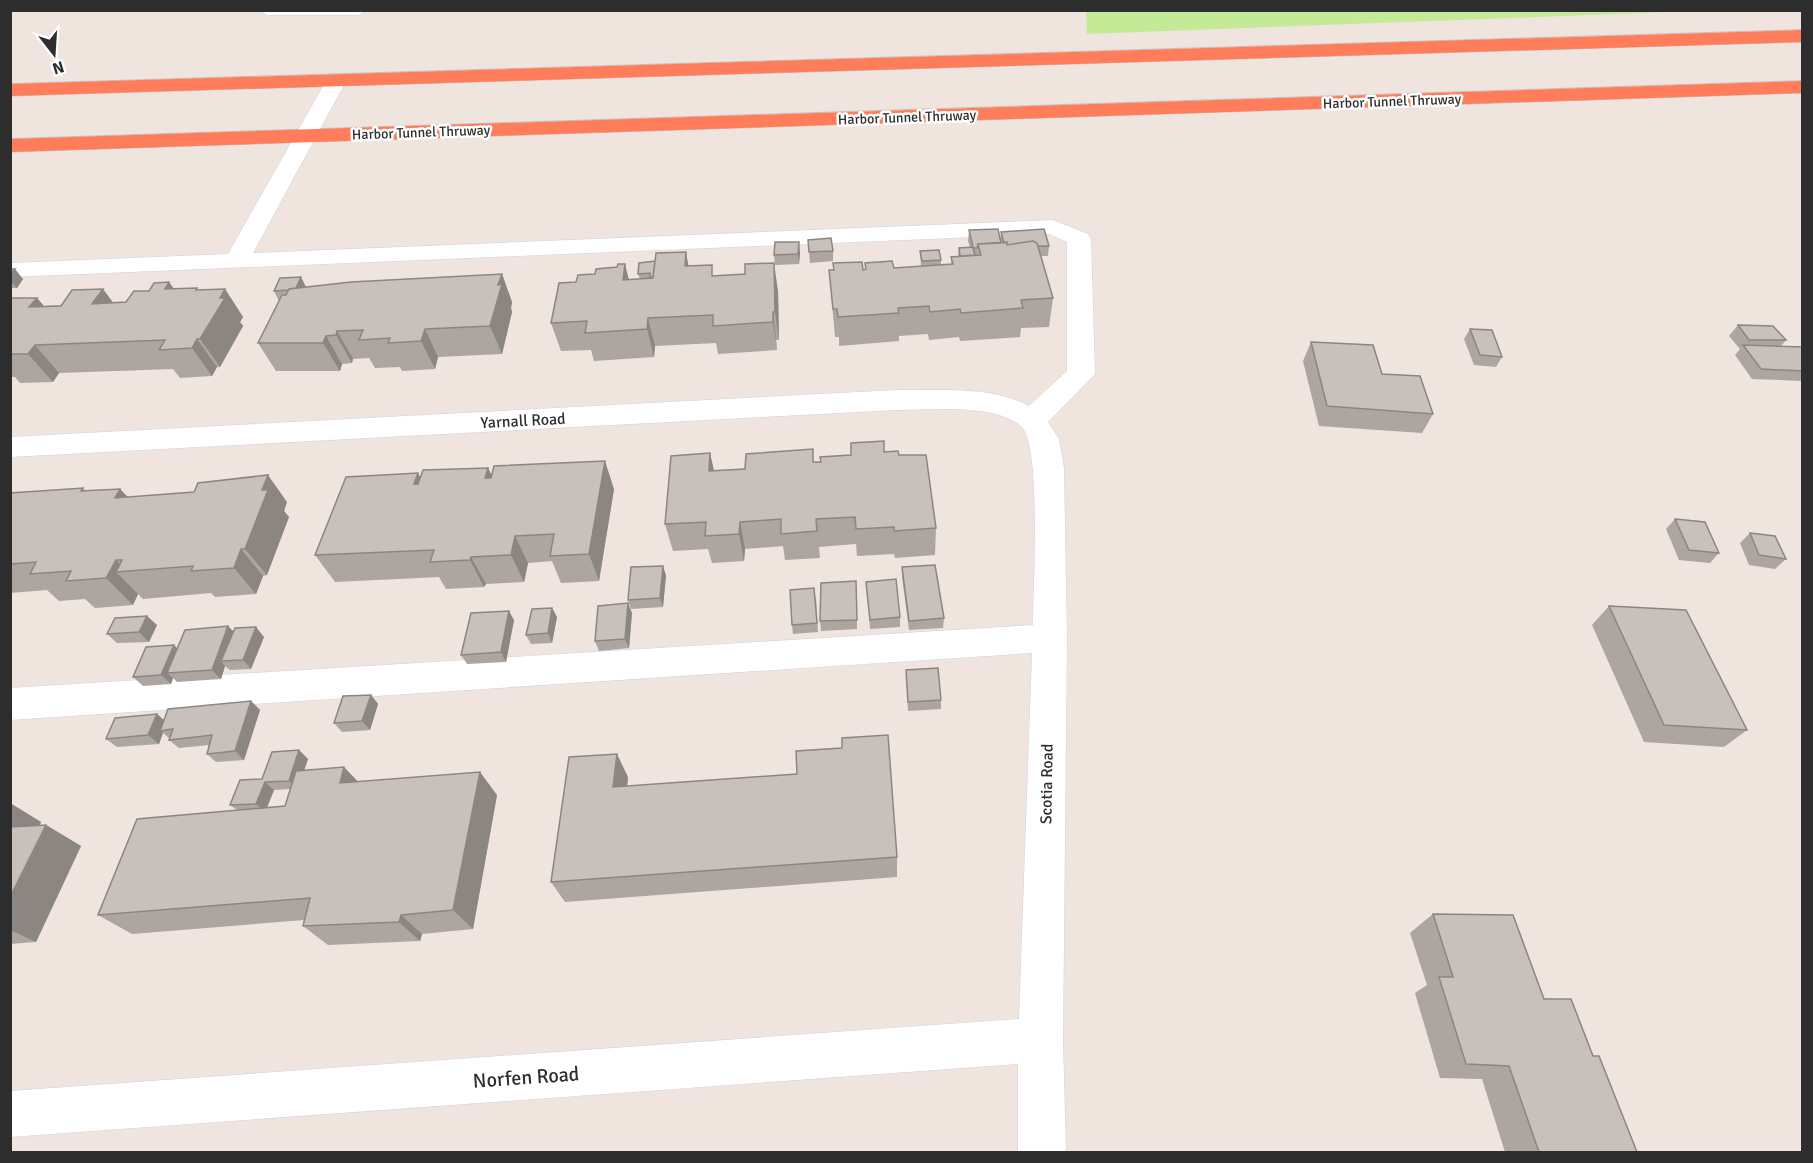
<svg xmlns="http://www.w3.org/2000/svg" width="1813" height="1163" viewBox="0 0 1813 1163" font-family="Signika,sans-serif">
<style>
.green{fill:#c5ea97}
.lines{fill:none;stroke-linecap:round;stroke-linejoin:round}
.minor-casing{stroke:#ccd4df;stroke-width:1}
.highway-casing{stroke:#c4c4c4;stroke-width:1}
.minor{fill:#fff;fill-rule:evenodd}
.highway{fill:#ff7d5a;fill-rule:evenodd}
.wall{fill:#aca5a0;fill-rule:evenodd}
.shaded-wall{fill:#8c8682}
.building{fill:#c8c0ba;stroke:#8c8682;stroke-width:1.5}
.labels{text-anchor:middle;stroke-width:5;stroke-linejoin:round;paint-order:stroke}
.far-street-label{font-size:14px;fill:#2d2d2d;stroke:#fff}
.street-label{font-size:16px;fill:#2d2d2d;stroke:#fff}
.near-street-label{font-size:20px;fill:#2d2d2d;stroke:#fff}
</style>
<rect width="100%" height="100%" fill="#efe4de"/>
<path class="green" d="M1086 10H1695V11L1087 34Z"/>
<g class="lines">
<g class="minor-casing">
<path id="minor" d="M258 10H367L358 15H267Z
M336 75 343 77 346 81 253 253 1053 220 1088 234 1091 239 1095 374 1048 422 1059 439 1064 468 1067 638 1063 1040 1066 1152H1018V1064L10 1137V1091L1019 1019 1032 653 10 720V688L1033 625C1033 591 1042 444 1021 426 993 403 931 410 896 410L10 457V437L896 390C939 391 990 385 1029 406L1067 371V242L1049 234 10 277V263L228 254 326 81 329 77Z"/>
</g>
<g class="highway-casing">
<path id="highway" d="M1802 30V42L10 96V84Z
M1802 81V93L10 152V139Z"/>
</g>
<use href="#minor" class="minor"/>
<use href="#highway" class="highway"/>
</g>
<path class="wall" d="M969 230 1000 240 1001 232 1049 246 1048 256H1041L1053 298 1049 327 1021 328 1020 337 960 341 959 337 929 340 928 334 899 336V341L839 346V337H835L829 270 865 269V263L894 268 921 266 920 251 941 260V265L951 264V257L958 256 959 248 970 247 968 241Z
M808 240 833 251V261L810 263Z
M800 252 799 264 775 265 774 255Z
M689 266 714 276 778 291 779 340H776L777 350 718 354 716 343 655 346 654 357 594 361 591 350 561 351 551 323 576 282 595 274 617 267 629 279H640L638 274Z
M10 269 23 279 17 288H10Z
M502 274 512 302 511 308 512 312 502 354 438 357 435 369 402 371 400 367 375 368 369 358 353 359 352 363 342 364 340 371H276L258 343 279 301 274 291 306 287Z
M197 288 198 290 225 289 243 317 240 322 243 326 220 367H217L212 376 180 378 173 369 59 373 53 382 20 383 15 377H10V298H37L44 306 126 302 149 291Z
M1738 325 1786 340 1781 346 1803 347V381L1752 379 1735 355 1740 349 1729 336Z
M1470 329 1502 357 1496 367 1474 365 1464 339Z
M1311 342 1382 374 1433 414 1422 433 1319 426 1303 361Z
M884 452 899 455 936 528 935 555 895 558 894 554 857 556 856 544 819 547 820 558 785 560 783 546 745 549 744 561 712 563 708 549 673 551 665 524 710 453 714 471 821 462Z
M488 468 492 476 614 489 599 581 561 583 552 561 528 563 524 582 486 584 484 587 446 589 439 577 335 582 315 555 420 478Z
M83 488 86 491 120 489 128 497 287 502 284 511 289 517 267 575 263 576 256 594 215 597 211 593 143 599 138 594 133 605 95 608 85 599 59 601 47 590 10 593V493Z
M1675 519 1719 553 1710 563 1679 560 1666 529Z
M1750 533 1786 559 1775 569 1749 565 1740 543Z
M902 567 944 618 943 628 909 630 902 577Z
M666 575 663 607 631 609 628 600Z
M856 581 857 629 821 631 820 621Z
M866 582 900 617V627L870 629Z
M816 597 818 632 793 634 792 625Z
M628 603 632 613 629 648 599 651 595 641Z
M1609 606 1747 730 1724 747 1644 742 1592 625Z
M552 608 557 617 552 643 531 644 526 635Z
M514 620 506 662 467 664 461 655Z
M157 625 149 642 117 643 107 634Z
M233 632 264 637 251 669 230 670 225 666 221 679 177 682 173 678 171 684 143 686 133 677Z
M906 670 941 700V709L908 711Z
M371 695 378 704 370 730 342 732 334 723Z
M251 701 260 710 244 760 216 762 207 754 209 745 179 748 169 740V738L163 733 159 744 117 747 106 739 157 714 164 720Z
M842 748 897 857V877L565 902 551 882 628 777 627 786 797 774Z
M299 750 308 759 304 770 358 782 497 795 473 929 422 934 420 941 328 945 303 926 304 920 132 934 98 915 237 810 230 805 262 779ZM290 789 285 806 267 808 274 790Z
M10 803 41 822 40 825H46L81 846 36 942 10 944Z
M1433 914 1544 999 1593 1056 1637 1152H1505L1482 1079 1440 1078 1415 993 1427 985 1410 933Z"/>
<path class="shaded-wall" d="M799 242 800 252 799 264 798 254Z
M686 252 691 280 685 266Z
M774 263 778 291 779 340 775 312Z
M625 264 632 292 623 280Z
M15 269 23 279 17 288 10 281V275Z
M502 274 512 302 511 308 512 312 502 354 490 326 498 285Z
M301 277 306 287 295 290Z
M169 282 189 310 165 289Z
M197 288 215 315 220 298 225 289 243 317 240 322 243 326 220 367 200 339 196 290Z
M103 289 124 317 92 304Z
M37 298 60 326 29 307Z
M773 312 776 340 777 350 773 322Z
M648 318 655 346 654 357 647 329Z
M425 329 438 357 435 369 421 341Z
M337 331 353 359 352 363 336 335Z
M326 336 342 364 340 371 323 343Z
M197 339 217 367 212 376 192 348Z
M35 345 59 373 53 382 28 354Z
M710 453 716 481 709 471Z
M605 461 614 489 599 581 589 554Z
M488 468 501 495 485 478Z
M418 473 433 501 414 484Z
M268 475 287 502 284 511 289 517 267 575 245 549 262 490Z
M120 489 145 516 115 498Z
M740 522 745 549 744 561 739 534Z
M515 536 528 563 524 582 511 555Z
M241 549 263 576 256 594 234 568Z
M471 557 486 584 484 587 470 560Z
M116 560 127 571 116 572 138 594 133 605 106 578Z
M663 566 666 575 663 607 660 598Z
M628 603 632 613 629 648 625 639Z
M552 608 557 617 552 643 548 633Z
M509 611 514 620 506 662 501 652Z
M147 616 157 625 149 642 139 632Z
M228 626 237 635 221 661 225 666 221 679 212 670Z
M256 627 264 637 251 669 243 660Z
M174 645 183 654 167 673 173 678 171 684 161 675Z
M371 695 378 704 370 730 362 721Z
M251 701 260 710 244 760 235 751Z
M157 714 167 723 160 731 163 733 159 744 148 735Z
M299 750 308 759 298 789 289 781Z
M617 754 628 777 625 809 613 787Z
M344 767 366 790 340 783Z
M480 772 497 795 473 929 453 910Z
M265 782 274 790 265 812 256 804Z
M10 803 41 822 28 850 10 840Z
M46 825 81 846 36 942 10 930V897Z
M401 915 422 934 420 941 399 922Z"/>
<path class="building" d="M998 229 1001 243 978 244 977 248H973L975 255 960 256 959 248 973 247 969 230Z
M1044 229 1049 246H1038L1037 243 1033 241 1007 245V242L1004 243 1001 232Z
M831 238 833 251 809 252 808 240Z
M1033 241 1037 243 1053 298 1021 300 1023 308 961 313 960 309 930 312 929 306 898 308 899 313 838 317 837 309H833L829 270H834L833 263 862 262 863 270 866 269 865 263 892 261 894 268 953 264 951 257 981 255 978 244 1007 242V245Z
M775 242H799L798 254 774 255Z
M939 250 941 260 922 261 920 251Z
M686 252 685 266 712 265V276L745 274V264L774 263 775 312H773V322L713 326V315L648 318 647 329 585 333 587 321 551 323 559 283 576 282 578 275 595 274 596 269 617 267 618 264H625L623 280 653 278 656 253Z
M655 261 653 277H650V273L638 274 639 263Z
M10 269H15L10 275Z
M502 274 498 285 502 284 490 326 425 329 421 341 388 343 390 338 359 340 363 330 337 331 336 335 326 336 323 343H258L282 295H286L289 289 351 282Z
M301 277 296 288 289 289 288 290 274 291 280 278Z
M169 282 165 289 197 288 196 290 225 289 220 298H225L200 339H197L192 348 159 350 165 340 35 345 28 354H10V298H37L29 307 61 306 72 290 103 289 92 304 126 302 134 291H149L154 283Z
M1738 325 1773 326 1786 340H1749Z
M1470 329 1492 330 1502 357 1480 355Z
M1311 342 1373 345 1382 374 1420 376 1433 414 1327 406Z
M1743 345 1803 347V371L1761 369Z
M884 441V452L898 451 899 455H926L936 528 894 531V527L856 529 855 517 816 519 817 531 781 534V519L740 522 739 534 705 536 706 522 665 524 671 456 710 453 709 471 745 469 746 454 813 449V462H821L820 457 851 455V443Z
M605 461 589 554 550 556 554 534 515 536 511 555 471 557 470 560 430 562 434 550 315 555 346 477 418 473 414 484H418L423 470 488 468 485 478H491L494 466Z
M268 475 262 490H268L245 549H241L234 568 191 571 193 566 116 572 122 560H116L106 578 66 581 71 571 30 574 36 562 10 564V493L83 488 81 491 120 489 115 498 194 492 198 483Z
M1675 519 1705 522 1719 553 1689 550Z
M1750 533 1775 536 1786 559 1759 555Z
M935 565 944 618 909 621 902 567Z
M663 566 660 598 628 600 631 567Z
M896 579 900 617 870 620 866 582Z
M856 581 857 620 820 621 821 583Z
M814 588 817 623 792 625 790 590Z
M628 603 625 639 595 641 598 606Z
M1609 606 1686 610 1747 730 1664 725Z
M552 608 548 633 526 635 532 609Z
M509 611 501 652 461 655 471 613Z
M147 616 139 632 107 634 115 618Z
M228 626 212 670 167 673 185 630Z
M256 627 243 660 221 661 235 628Z
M174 645 161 675 133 677 146 647Z
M938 668 941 700 908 702 906 670Z
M371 695 362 721 334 723 343 696Z
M251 701 235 751 207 754 212 735 169 740 173 729 160 731 168 709Z
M157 714 148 735 106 739 115 718Z
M888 735 897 857 551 882 569 757 617 754 613 787 797 774 796 751 842 748V738Z
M299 750 289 781 265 782 256 804 230 805 240 780 262 779 272 752Z
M344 767 340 783 480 772 453 910 401 915 399 922 303 926 310 898 98 915 137 819 285 806 296 771Z
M46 825 10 897V827Z
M1433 914 1513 915 1544 999H1571L1593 1056H1599L1637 1152H1539L1509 1066 1466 1064 1439 977H1453Z"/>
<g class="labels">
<g class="far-street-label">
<text transform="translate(1392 101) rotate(-2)" y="5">Harbor Tunnel Thruway</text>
<text transform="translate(907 117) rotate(-2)" y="5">Harbor Tunnel Thruway</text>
<text transform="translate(421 132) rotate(-2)" y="5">Harbor Tunnel Thruway</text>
</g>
<g class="street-label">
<text transform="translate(523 420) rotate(-3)" y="6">Yarnall Road</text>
<text transform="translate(1046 784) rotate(-89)" y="6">Scotia Road</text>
</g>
<g class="near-street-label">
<text transform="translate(526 1077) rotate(-4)" y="7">Norfen Road</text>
</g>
</g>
<rect width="1813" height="1163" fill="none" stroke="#2d2d2d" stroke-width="24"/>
<g transform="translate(54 54) rotate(163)" stroke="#ffffff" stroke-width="4.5" paint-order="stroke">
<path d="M0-4.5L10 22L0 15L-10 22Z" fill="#2d2d2d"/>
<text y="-9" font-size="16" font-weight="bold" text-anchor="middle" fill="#2d2d2d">N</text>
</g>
</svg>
